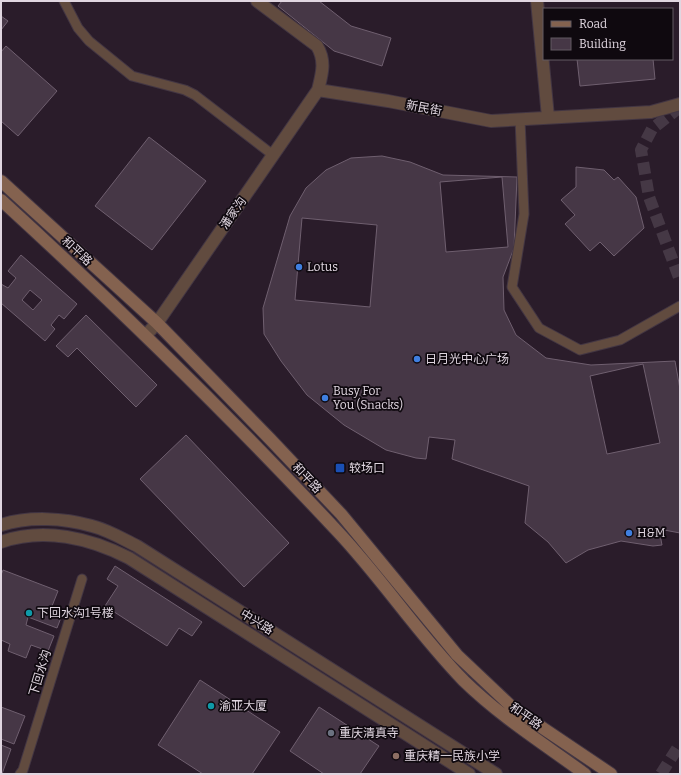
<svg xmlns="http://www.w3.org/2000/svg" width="681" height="775" viewBox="0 0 681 775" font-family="Bitter,'Noto Sans SC',serif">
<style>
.building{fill:#463746;stroke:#6f5f6f;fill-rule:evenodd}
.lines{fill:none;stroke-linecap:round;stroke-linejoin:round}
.secondary-tunnel{stroke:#453845;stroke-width:12;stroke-dasharray:12 6;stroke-linecap:butt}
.service-casing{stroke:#433643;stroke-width:11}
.minor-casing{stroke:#433643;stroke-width:14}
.tertiary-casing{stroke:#433643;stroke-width:14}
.secondary-casing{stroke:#433643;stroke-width:14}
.service{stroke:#614b3f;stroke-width:9}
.minor{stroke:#614b3f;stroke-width:12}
.tertiary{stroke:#614b3f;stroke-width:12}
.secondary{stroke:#84624f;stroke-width:12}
.shop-dot{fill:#3f7fe0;stroke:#0f090f;stroke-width:1.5}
.transit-dot{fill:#1a4fb4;stroke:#0f090f;stroke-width:1.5}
.culture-dot{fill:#0f9aa8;stroke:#0f090f;stroke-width:1.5}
.worship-dot{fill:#6b7280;stroke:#0f090f;stroke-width:1.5}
.education-dot{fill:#8d6e63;stroke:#0f090f;stroke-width:1.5}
.labels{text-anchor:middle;stroke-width:3.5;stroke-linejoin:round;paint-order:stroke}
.street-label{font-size:12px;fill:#e0d6e0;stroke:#0f090f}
.poi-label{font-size:12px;fill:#e0d6e0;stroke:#0f090f;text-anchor:start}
</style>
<rect width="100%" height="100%" fill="#2a1c2a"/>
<path class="building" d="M282 1H319L351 26 391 38 382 66 334 51 278 6Z
M1 16 8 21 1 30Z
M6 46 57 91 18 136 1 121V52Z
M577 59H653L655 79 580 86Z
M149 137 206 181 152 250 95 206Z
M382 156 410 162 443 175 517 177 514 248 503 277 504 310 516 335 546 358 591 365 675 361 680 389V533L659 529 662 545 653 546 621 541 588 550 566 563 548 542 525 523 529 486 452 459 455 440 429 437 426 459 416 458 386 450 344 425 307 395 281 361 264 334 263 308 290 216 306 188 326 170 351 158Z
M576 167 604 170 614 180 618 177 636 197 644 228 614 256 600 242 590 251 565 224 575 215 561 200 576 187Z
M502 177 508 247 446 252 440 182Z
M302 218 377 225 370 307 295 300Z
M21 255 77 304 64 319 59 315 51 325 55 329 45 341 1 303V284L8 288 16 278 8 271ZM30 290 42 300 33 310 22 300Z
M86 315 157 385 136 407 77 348 68 357 56 346Z
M643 364 660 443 607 454 590 376Z
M186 435 289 543 244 587 140 479Z
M115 566 202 622 192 636 179 628 167 646 105 606 118 586 107 579Z
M3 570 58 591 50 611 62 615 57 628 28 617 26 625 54 636 48 651 31 645 26 658 8 651 10 644 1 640V575Z
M200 680 280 732 252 774H203L158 745Z
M1 707 25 716 14 744 1 739Z
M319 707 379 746 360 774H324L290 751Z
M1 745 11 749 2 774H1Z"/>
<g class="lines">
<path class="secondary-tunnel" d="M680 107 652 129 641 150 649 197 680 280
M661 774 680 744"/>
<g class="service-casing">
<path id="service" d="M64 1 78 28 89 41 132 76 185 90 195 95 273 155
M520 119 524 214 512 287 539 328 580 350 620 340 680 306
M20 774 23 770 82 579"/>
</g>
<g class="minor-casing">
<path id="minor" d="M537 1 548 117
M318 90 388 101 491 121 651 112 680 104
M146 335 157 323 318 90C322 74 326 61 317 46L257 1"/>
</g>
<g class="tertiary-casing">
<path id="tertiary" d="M1 525C29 516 64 518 92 526 108 530 123 539 137 546L496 774
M1 542C44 527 90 538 129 558L469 774"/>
</g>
<g class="secondary-casing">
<path id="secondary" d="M1 181 157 323 270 439 341 514 457 655 513 708 611 774
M1 200C118 307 231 417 339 533 383 580 419 635 464 681 501 717 544 744 585 774"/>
</g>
<use href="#service" class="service"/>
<use href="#minor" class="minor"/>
<use href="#tertiary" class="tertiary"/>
<use href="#secondary" class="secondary"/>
</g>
<g class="shop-dot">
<circle cx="299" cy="267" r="4"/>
<circle cx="417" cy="359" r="4"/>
<circle cx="325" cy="398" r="4"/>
<circle cx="629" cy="533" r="4"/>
</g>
<rect class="transit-dot" x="335" y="463" width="10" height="10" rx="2"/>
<g class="culture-dot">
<circle cx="29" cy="613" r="4"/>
<circle cx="211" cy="706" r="4"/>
</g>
<circle class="worship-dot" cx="331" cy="733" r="4"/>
<circle class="education-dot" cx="396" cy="756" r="4"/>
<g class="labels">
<g class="street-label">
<text transform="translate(424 108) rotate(11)" y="4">新民街</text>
<text transform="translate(233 213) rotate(-55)" y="4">潘家沟</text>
<text transform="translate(77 251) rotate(43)" y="4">和平路</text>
<text transform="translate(307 478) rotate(47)" y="4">和平路</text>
<text transform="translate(257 622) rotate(32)" y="4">中兴路</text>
<text transform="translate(40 673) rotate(-73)" y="4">下回水沟</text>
<text transform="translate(526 716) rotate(35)" y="4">和平路</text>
</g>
<g class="poi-label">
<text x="307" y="271">Lotus</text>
<text x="425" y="363">日月光中心广场</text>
<text x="333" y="395">Busy For<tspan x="333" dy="14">You (Snacks)</tspan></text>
<text x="349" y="472">较场口</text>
<text x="637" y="537">H&amp;M</text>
<text x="37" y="617">下回水沟1号楼</text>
<text x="219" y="710">渝亚大厦</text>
<text x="339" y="737">重庆清真寺</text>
<text x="404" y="760">重庆精一民族小学</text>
</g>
</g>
<rect width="681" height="775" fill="none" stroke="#e0d6e0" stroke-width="4"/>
<rect x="543" y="8" width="130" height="52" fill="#0f090f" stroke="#635b63"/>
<rect x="551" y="21" width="20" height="6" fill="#84624f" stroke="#635b63"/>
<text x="579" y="28" font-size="12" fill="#e0d6e0">Road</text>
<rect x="551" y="38" width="20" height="12" fill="#463746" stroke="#635b63"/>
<text x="579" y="48" font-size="12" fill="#e0d6e0">Building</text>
</svg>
